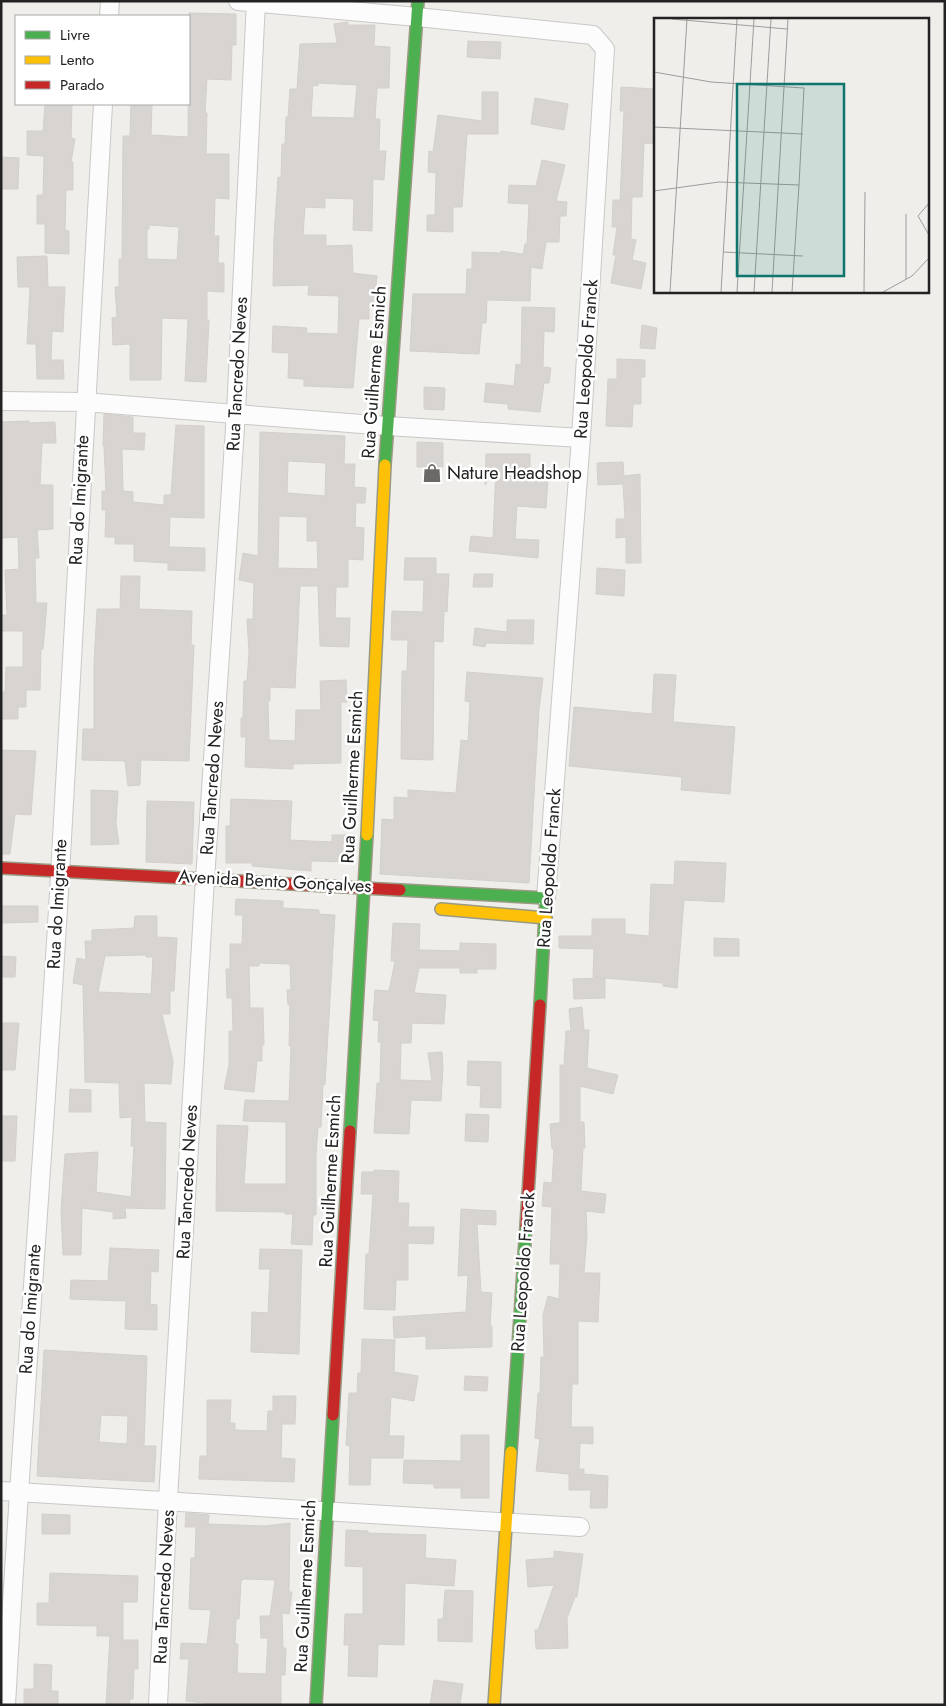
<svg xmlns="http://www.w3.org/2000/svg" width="946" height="1706" viewBox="0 0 946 1706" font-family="Jost,sans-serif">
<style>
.building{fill:#d7d4d2;stroke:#d3d0cc;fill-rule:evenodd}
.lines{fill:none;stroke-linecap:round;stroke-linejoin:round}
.street-casing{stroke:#c9c8c7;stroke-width:20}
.fast-casing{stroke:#999a82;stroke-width:14}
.slow-casing{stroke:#999a82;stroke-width:14}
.jam-casing{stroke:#999a82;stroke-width:14}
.street{stroke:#fdfcfc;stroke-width:18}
.fast{stroke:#4caf50;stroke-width:11}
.slow{stroke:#ffc107;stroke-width:11}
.jam{stroke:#c62828;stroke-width:11}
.labels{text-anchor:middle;stroke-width:5;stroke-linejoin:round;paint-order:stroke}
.street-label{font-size:18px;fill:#222;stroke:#fff}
.poi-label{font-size:18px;fill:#222;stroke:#fff;text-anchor:start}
.inset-road{fill:none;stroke:#9e9c9b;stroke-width:1}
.view{fill:#0f766e;fill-opacity:0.15;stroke:#0f766e;stroke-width:2.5}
.inset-edge{fill:none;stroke:#222;stroke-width:2.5}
</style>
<rect width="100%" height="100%" fill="#f0eeeb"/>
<path class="building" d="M189 13 236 14V45H232L231 80 207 79 205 113H207L206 154H229V199L215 198 214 236H219L218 263H224V292L207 291V320H209L206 382 185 381 188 319 162 318 161 380H130V344L113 345 112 318 117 317 115 287H119V259H122L123 136H130L131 104H152L151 135 188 137ZM149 225 179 227 177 260 147 259V229H149Z
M348 22V25H375L374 46 390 47 389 88H377L375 119H380L379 151H386L384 180 373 179 372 231 353 230 354 199 325 198V208L305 207 303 235H326V246L352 245 353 273 377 276 374 302H369V319H359L353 388 304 386V379L288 378 289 353 272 352 273 326 307 328 306 333 338 334 339 296 308 295 309 285 273 286 274 237 278 177 281 178 282 144H285L286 117H288L290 89H297L300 44 337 43 334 24ZM318 83 357 85 354 118 311 117 313 85 318 86Z
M468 41 501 42 500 59 467 57Z
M621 87 655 89V144L644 143 642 197H632L631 239 636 240 632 260 646 263 641 289 611 283 616 255H613L617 227H612L613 200H620L624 111H620Z
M482 92H498V134H467L462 207H453V232L427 231V215H435L436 173 428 172 429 151 433 152 438 115 482 121Z
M535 98 568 104 564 130 531 124Z
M45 104H72L71 138 75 139 71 162H73V190H66L65 230 69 231V254L45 253V224H37V195H43L44 156 27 155V131H43Z
M1 157 19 158 18 189H1Z
M542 160 565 165 556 201 567 202 566 216H560L559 242H546L542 269 531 267 530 301 487 300 486 323H482L479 354 410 351 413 294H466L467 269H472V252L501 253V251L523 254 525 244H527L529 204 508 203 509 185 536 186Z
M47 256 48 287H65L63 332 52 331 51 360H63L64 379H37L36 344H27L30 287H18L17 257Z
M522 307 555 308 554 332 544 331 543 367 551 368 549 383H544L540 412 508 409V404L484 402 486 383 514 386 516 364 521 365Z
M642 325 657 328 655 349 640 348Z
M617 359 645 360V377H641V404H633L632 427 606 426 608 379H617Z
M424 387 445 388 444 410 424 409Z
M104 414 133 417V433H145L144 450 122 449 123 491 133 492V502L164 505V495H171L176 425 204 426V518L170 517 169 547 205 548V571L168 570V563L134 561V544H115V537H105L106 510H102V491H106L104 446H103Z
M29 421V423L55 422 56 443H42L40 485H53V529L37 530 39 558H35L36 603H47L43 649H41L40 690H26V707H18V719H1V692H5L6 667H23V631H1V615H7L5 570 19 569 18 537 2 538 1 422Z
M260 432 345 436 344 464H355L354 487 366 488 365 503H356L355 527 364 528 363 560 348 559V587H336L335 618H350L349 647 320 646 318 586H300L295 688 270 687V701H268L269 740 295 741 296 710H321L320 681 346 680 347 702H341V763L293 764V769L245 767 246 737H241V718H243L244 681H247L249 653 247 619H253L254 583 239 580 243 553 258 556ZM288 461 326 463 325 496 287 493ZM279 516 307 517V541H317L318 569 278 568Z
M417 442 443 443V467H417Z
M486 454H530V478L548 479 546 508 517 506 515 539 539 540 538 558 469 551 471 536 493 538 496 467 485 485Z
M623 462 624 476 640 474 641 563H626V537L616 538V519H625L623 484 598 485 597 463Z
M405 558H436V574H449L447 612 444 611 443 642 434 641 433 760 401 759 402 671H407L408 640H391L392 611 423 612 424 580H404Z
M597 568 625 570 624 596 596 594Z
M474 574H493L492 587H473Z
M121 576H140L139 609 192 611 191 645H194L189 761 141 760 140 785 128 786 125 761 82 760 83 729H94V665L97 609H120Z
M507 620H534L533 644 486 643 485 647 473 645 475 628 507 632Z
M467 672 543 678 539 709 529 883 380 874 382 819 394 820V797L408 798V790L456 793 461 740 468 741 470 702 465 701Z
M654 674 676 675 673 722 735 727 730 794 681 790 682 777 569 766 574 707 652 714Z
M1 750 36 751 31 815 15 814 10 854H1Z
M91 790 118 791 116 823 119 844 91 845Z
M231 799 292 801 290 840 332 842V835H349L348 862 311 861V871L252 866V863H226V826H230Z
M147 801 194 802 192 864 146 862Z
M675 861 726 863 724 902 684 900 677 988 663 986V983L593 977 594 949 559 948V936H592V919H625V934L649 936 651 884 674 885Z
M236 899 283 901V908L319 910V914L335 915 325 1085 323 1084 321 1127H318L316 1155V1215H313L312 1245 291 1244 293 1214H285V1212L216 1211 217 1125 248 1126 244 1184H286V1122L243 1121 245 1100 289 1101 291 1046H289L290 1005H288L287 990H291L290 964 259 963V966H249L250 1008H263L264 1045H262V1061H257L254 1092 224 1089 229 1065V1031H233L232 998H227L226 969H230V944H242L243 915H235Z
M1 906H38V922L1 923Z
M135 916H157V937L177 938 174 991H170V1014H162L173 1061 171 1084 144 1083 145 1122 166 1123 165 1209 125 1208 126 1218 113 1219V1212L82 1208 81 1255H63L61 1211 65 1154 98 1152 96 1192 131 1197 134 1146H131L132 1117 120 1118 119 1083 85 1082 83 985 73 983 77 958 86 960 85 941H92V930L134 928ZM146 955V957H153L151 994 98 992 105 956Z
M393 923 420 924 419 950 460 951V943L496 944V969H477V973H460V968H419L414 993 446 995 444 1024 412 1023 411 1043H401L400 1080 432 1081 428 1053 442 1052 443 1067 441 1101 411 1100 409 1134 374 1133 377 1083H380L381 1042H378L379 1021 373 1020 375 990 389 991 395 961H391Z
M714 938 739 939V956H714Z
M1 956 16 957 15 977H1Z
M605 978V998L574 999 573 979Z
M582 1007 584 1030H589L587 1068 618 1075 613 1094 580 1086V1122H584L585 1148H583L581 1191 606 1194 604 1213 586 1211 587 1235 584 1273H600L598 1322 578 1321V1384H572L571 1427H593V1444L580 1443 579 1469H584V1474L608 1476 607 1508H590L591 1490H569V1474L536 1471 540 1439 535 1438 538 1393H540L541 1357H544L543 1315 548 1296 559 1299 560 1264H550L552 1207 542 1206 544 1182 552 1183 554 1149H552L550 1124 560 1123V1065H564L566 1031H571L569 1009Z
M1 1023H19L15 1070H1Z
M468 1061 501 1062V1108L480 1107 481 1086 467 1085Z
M70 1089 91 1090V1112H69Z
M466 1114 489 1115 488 1142 465 1141Z
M1 1116H17L15 1161H1Z
M374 1170 399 1171 398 1203H409L408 1227H434L433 1244 408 1243V1280H396L395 1310 364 1309 366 1254H369L373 1194H361L362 1172H374Z
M461 1209 496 1211V1225L477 1224 481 1292 492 1293 490 1326H492V1347L426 1349V1336L394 1338 393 1317 466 1312 468 1275 458 1276Z
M110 1248 159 1250 158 1272 151 1271 150 1304 157 1305V1330L125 1329 126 1301 70 1299 71 1280 108 1281Z
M260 1249 302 1250 299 1354 251 1352 252 1312 268 1313 270 1269H259Z
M362 1339 395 1340 394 1372 418 1376 414 1401 391 1397 389 1436H404L403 1458H371L370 1485H349L350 1446 346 1445 349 1393H357L358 1373H361Z
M44 1350 147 1356 144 1446H156L154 1482 37 1476ZM101 1415 128 1416 127 1444 99 1442Z
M465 1376 488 1377 487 1391 464 1390Z
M273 1396H296L295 1424H282L281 1458 295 1459 294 1482 199 1479 200 1456H207V1400H231L230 1423H235V1430L267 1431 268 1411H273Z
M461 1435H489V1498H461V1488H434V1484L403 1483 404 1460 461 1461Z
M186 1513 209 1515 208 1524 265 1526 290 1523 289 1592H292L289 1614 282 1613 283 1648H286L285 1675H281V1704H213L186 1701 189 1659H180L181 1643 207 1644 211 1610 189 1609 191 1558H195L196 1527H185ZM244 1579 275 1580 270 1616H260L261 1638H268L266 1674 237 1673 238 1644H235L236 1619H239L241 1581Z
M42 1514 70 1515V1534H42Z
M346 1530 368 1531V1533L426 1535 425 1558 456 1560 454 1586 405 1583 404 1645 378 1644 377 1677 348 1676 349 1645H344L345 1614H363V1567L345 1566Z
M554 1551 583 1554 577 1597H575L567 1618 568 1648 536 1649 535 1630H538L554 1585 528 1587 526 1560 554 1558Z
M50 1573 138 1576 137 1602H123V1640H138V1669H134L133 1699H130L129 1705H106L110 1636H97V1626L37 1625V1603H49Z
M445 1590 473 1591 472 1642 438 1641V1619H443Z
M34 1664 52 1665 51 1691H58V1705H24V1689H34Z
M434 1680 463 1684 460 1705H430Z"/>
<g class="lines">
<g class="street-casing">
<path id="street" d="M238 1 417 17 593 35 605 49 581 438 546 898
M109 16 110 1
M1 401 84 402 387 426 581 438
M1 1491 580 1527
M6 1705C21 1434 43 1163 59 892 74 630 87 367 103 104
M158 1705 168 1499 204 895 236 413 256 1"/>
</g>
<g class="fast-casing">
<path id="fast" d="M385 465 418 1
M400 890 546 898 540 1005
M350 1131 367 835
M511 1452 526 1226
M316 1705 333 1415"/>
</g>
<g class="slow-casing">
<path id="slow" d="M367 835 385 465
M441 909 546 918
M494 1705 511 1452"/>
</g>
<g class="jam-casing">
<path id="jam" d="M1 868 400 890
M526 1226 540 1005
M333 1415 350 1131"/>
</g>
<use href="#street" class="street"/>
<use href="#fast" class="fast"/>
<use href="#slow" class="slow"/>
<use href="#jam" class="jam"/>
</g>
<defs>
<g id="shop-bare" transform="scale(1.5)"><path d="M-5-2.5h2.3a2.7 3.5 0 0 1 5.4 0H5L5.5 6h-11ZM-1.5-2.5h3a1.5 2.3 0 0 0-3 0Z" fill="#6a6968" stroke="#fff" stroke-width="2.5" paint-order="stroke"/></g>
</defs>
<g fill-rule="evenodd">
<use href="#shop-bare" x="432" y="473"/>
</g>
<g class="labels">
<g class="street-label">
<text transform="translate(586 359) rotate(-86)" y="6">Rua Leopoldo Franck</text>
<text transform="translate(374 372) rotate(-86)" y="6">Rua Guilherme Esmich</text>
<text transform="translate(237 374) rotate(-87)" y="6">Rua Tancredo Neves</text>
<text transform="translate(79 500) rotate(-87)" y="6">Rua do Imigrante</text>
<text transform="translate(352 777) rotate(-87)" y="6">Rua Guilherme Esmich</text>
<text transform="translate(212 778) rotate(-86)" y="6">Rua Tancredo Neves</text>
<text transform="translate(549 868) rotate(-86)" y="6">Rua Leopoldo Franck</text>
<text transform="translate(275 881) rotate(3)" y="6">Avenida Bento Gonçalves</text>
<text transform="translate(57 904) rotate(-87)" y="6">Rua do Imigrante</text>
<text transform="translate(330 1181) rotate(-87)" y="6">Rua Guilherme Esmich</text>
<text transform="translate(187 1182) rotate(-87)" y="6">Rua Tancredo Neves</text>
<text transform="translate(523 1272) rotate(-86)" y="6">Rua Leopoldo Franck</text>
<text transform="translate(30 1309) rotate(-86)" y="6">Rua do Imigrante</text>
<text transform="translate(305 1586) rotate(-87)" y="6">Rua Guilherme Esmich</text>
<text transform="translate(164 1587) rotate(-87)" y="6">Rua Tancredo Neves</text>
</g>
<g class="poi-label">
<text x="447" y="479">Nature Headshop</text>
</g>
</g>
<g transform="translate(654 18)">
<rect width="275" height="275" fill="#f0eeeb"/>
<path class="inset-road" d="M18 1 133 11M0 54 57 64 150 70 145 167M0 109 149 116M0 173 65 164 145 167 138 274M275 185 264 198 275 217M69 234 149 238M252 261V196M16 274 33 1M67 274 83 1M83 274 100 1M100 274 117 1M118 274 134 1M210 274 211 174M229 274 258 258 275 240"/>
<path class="view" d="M83 66H190V258H83Z"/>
<rect width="275" height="275" class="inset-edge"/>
</g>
<rect width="946" height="1706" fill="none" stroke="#222222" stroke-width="5"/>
<rect x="15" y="15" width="175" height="90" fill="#ffffff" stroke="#a7a7a7"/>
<rect x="25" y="31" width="25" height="8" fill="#4caf50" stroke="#a7a7a7"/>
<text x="60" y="40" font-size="15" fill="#222222">Livre</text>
<rect x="25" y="56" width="25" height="8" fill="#ffc107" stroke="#a7a7a7"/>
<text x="60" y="65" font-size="15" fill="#222222">Lento</text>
<rect x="25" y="81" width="25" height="8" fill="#c62828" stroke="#a7a7a7"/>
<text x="60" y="90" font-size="15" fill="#222222">Parado</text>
</svg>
